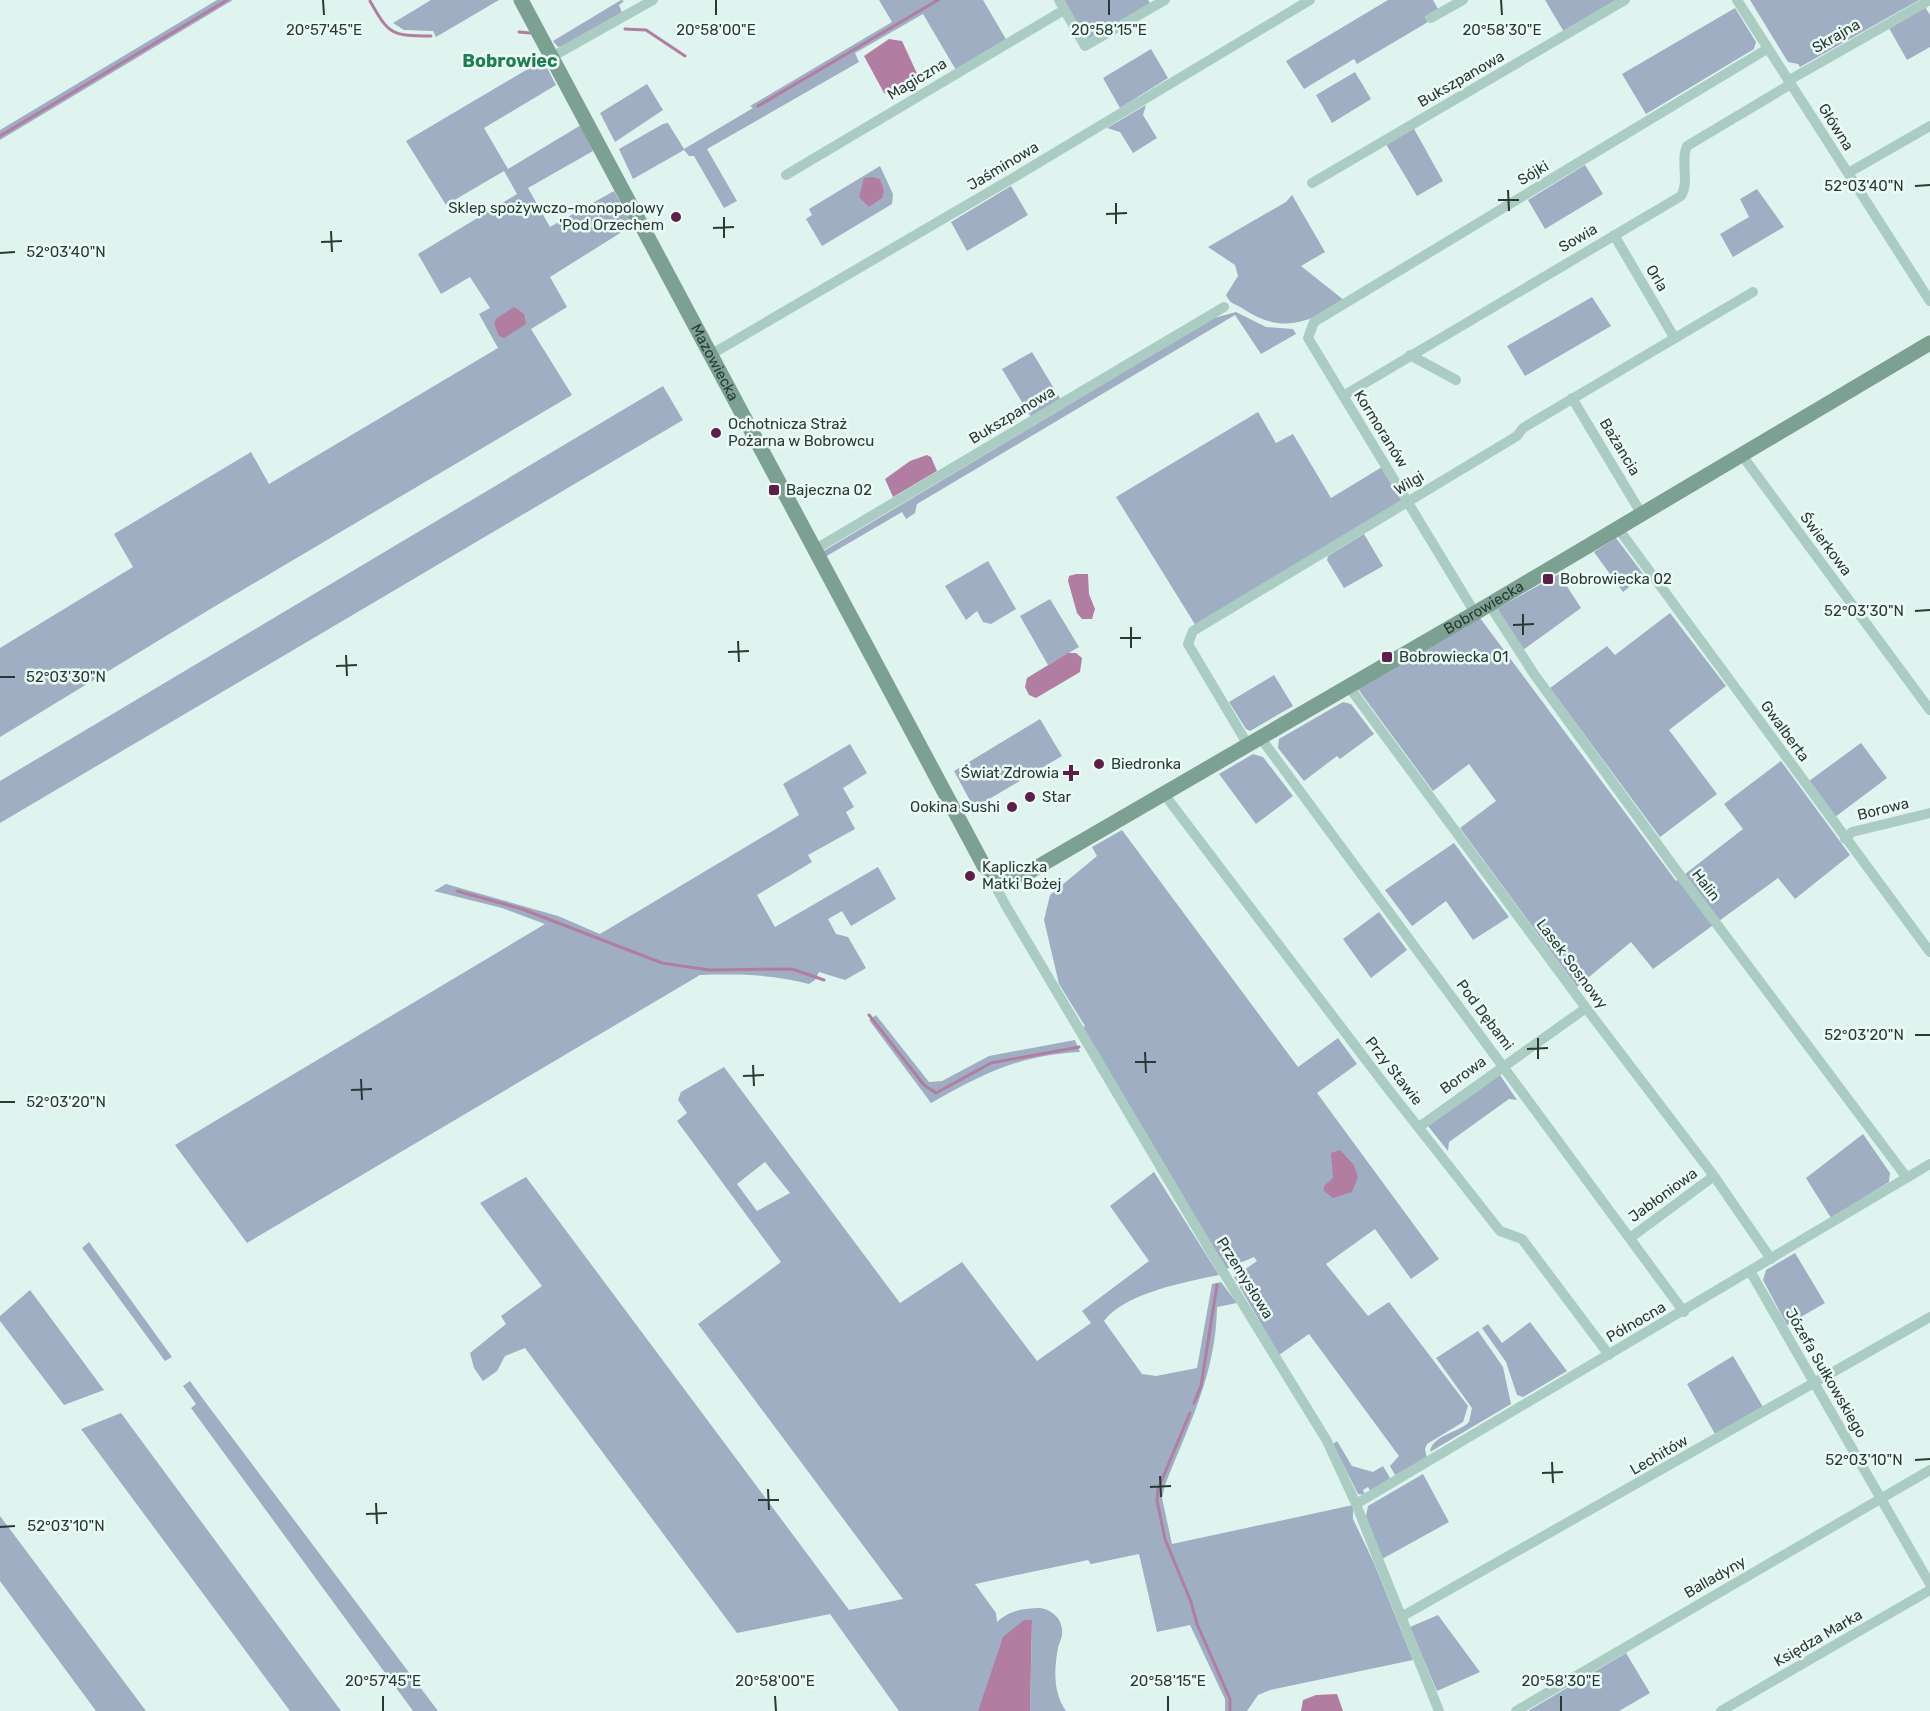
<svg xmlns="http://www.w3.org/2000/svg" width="1930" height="1711" viewBox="0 0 1930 1711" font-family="Rubik,sans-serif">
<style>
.green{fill:#9faec3;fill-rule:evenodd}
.water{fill:#b17ea2}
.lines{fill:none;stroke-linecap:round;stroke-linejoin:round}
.stream{stroke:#b17ea2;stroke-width:3}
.street{stroke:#abccc3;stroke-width:10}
.secondary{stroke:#7ca092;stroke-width:15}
.ticks{fill:none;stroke:#2a3a33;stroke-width:2}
.poi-dot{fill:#5d1f49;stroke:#edfbf8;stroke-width:2}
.labels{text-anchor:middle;stroke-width:5;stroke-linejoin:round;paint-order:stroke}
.street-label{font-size:15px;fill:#2a3a33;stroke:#edfbf8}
.poi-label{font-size:15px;fill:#2a3a33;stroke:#edfbf8;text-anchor:start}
.quarter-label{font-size:18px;font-weight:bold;fill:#207f4e;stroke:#edfbf8}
.ticks-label{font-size:15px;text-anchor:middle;fill:#2a3a33;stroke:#edfbf8;stroke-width:5;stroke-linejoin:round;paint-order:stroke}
</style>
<rect width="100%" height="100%" fill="#e0f4ef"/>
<path class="green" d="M217 0H233L0 140V130Z
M431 0H499L436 37 433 31 404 30 393 23Z
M621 0 624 1 619 5 622 13 565 46 558 47 553 41Z
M879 0H983L1007 41 956 70 923 14 855 53 859 62 707 149 737 201 724 208 694 156H689L684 150 633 179 619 149 663 124 668 123 684 149 753 108 750 106 892 22Z
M1062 0H1148L1151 5 1087 39Z
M1388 0H1433L1438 9 1425 17 1428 22 1357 64 1354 59 1304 89 1286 61Z
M1545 0H1619L1564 32Z
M1750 0H1919L1800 67 1798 64 1788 62Z
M1925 7 1930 15V47L1907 60 1889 28Z
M1735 8 1756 42 1754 49 1646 114 1622 74Z
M1151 49 1168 78 1120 108 1103 78Z
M543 60 556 85 484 128 508 169 581 125 593 151 528 188 550 227 614 191 633 225 550 277 567 307 531 329 572 395 207 611 0 737V648L133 567 114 534 251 452 269 484 498 348 479 314 490 308 470 277 441 294 418 254 517 194 504 171 446 205 406 141Z
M1355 72 1371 99 1332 123 1316 95Z
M647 84 663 110 615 142 600 113Z
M1146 105 1143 115 1157 138 1133 153 1120 132 1107 128Z
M1413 127 1443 181 1417 196 1386 144Z
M1585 165 1603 194 1545 229 1528 200Z
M880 166 893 194 892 204 822 246 806 219 812 215 809 209Z
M1011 186 1028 215 967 251 951 222Z
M1757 189 1784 227 1733 257 1720 234 1749 217 1740 199Z
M1292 195 1325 252 1301 266 1345 301C1307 323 1282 335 1242 308 1234 303 1231 305 1226 295L1238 276 1235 265 1208 247 1286 202Z
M1592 297 1611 326 1525 376 1507 346Z
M1236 312 1266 327 1293 329 1296 334 1261 354 1235 315 917 504 915 513 906 519 902 512 825 557 822 552 1214 318Z
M1032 352 1061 400 1031 417 1002 369Z
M663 386 683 420 0 823V781Z
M1258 412 1276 443 1293 434 1331 498 1382 467 1404 502 1196 626 1116 497Z
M1364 534 1383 566 1344 588 1327 560 1328 556Z
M1616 538 1644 575 1623 592 1594 552Z
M988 561 1016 609 991 624 983 622 977 611 966 620 945 586Z
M1559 574 1581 608 1523 650 1502 621 1498 608Z
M1050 599 1079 647 1048 665 1020 616Z
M1670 613 1726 686 1669 730 1717 794 1660 837 1550 688 1607 646 1615 655Z
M1480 618 1676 881 1743 829 1724 804 1781 761 1850 855 1795 899 1778 878 1653 969 1631 942 1577 987 1460 828 1496 801 1469 764 1433 791 1358 689Z
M1274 675 1293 706 1250 731 1246 729 1229 702Z
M1343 702 1351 704 1374 734 1340 759 1337 756 1304 781 1278 748 1279 739Z
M1040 719 1062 756 974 808 954 771Z
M1861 743 1887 778 1835 817 1809 781Z
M850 744 867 773 843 788 854 807 846 812 855 829 808 855 812 862 757 895 775 927 878 867 896 899 851 926 842 911 828 919 836 934 848 937 866 968 845 980 819 972 815 980 809 984C773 974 737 974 700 975L247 1243 175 1145 545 924 502 908 434 891 446 884 558 916 600 934 799 815 783 784Z
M1253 754 1263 757 1293 796 1256 824 1219 774Z
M1122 830 1298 1067 1338 1038 1357 1064 1317 1093 1439 1259 1411 1279 1375 1229 1326 1264 1368 1316 1389 1302 1468 1406 1463 1422 1427 1444 1425 1449 1427 1459 1395 1475 1390 1466 1399 1456 1309 1334 1279 1355 1234 1277 1257 1261 1254 1257 1226 1269 1081 1028 1085 1026 1059 984 1044 920 1050 895 1097 856 1092 847Z
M1454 843 1509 917 1473 940 1446 901 1412 926 1385 890Z
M1379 912 1407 950 1371 978 1343 939Z
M876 1015 929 1082 942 1081 989 1056 1075 1040 1080 1052C1019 1055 983 1074 931 1103L869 1020Z
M724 1067 900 1303 962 1262 1037 1361 1091 1323 1082 1311 1149 1261 1110 1206 1154 1172 1219 1275C1185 1282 1125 1293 1104 1321L1142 1374 1156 1376 1197 1368 1212 1284 1221 1282 1237 1303 1217 1307C1216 1374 1189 1424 1165 1485L1162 1498 1172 1544 1353 1505V1519L1374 1563 1413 1660 1270 1690 1258 1695 1247 1711H1225V1699L1190 1625 1157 1632 1139 1554 1091 1564 1088 1560 975 1584 996 1613 997 1622C1009 1611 1020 1609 1036 1608 1050 1607 1064 1619 1062 1634 1062 1639 1059 1643 1058 1648 1054 1669 1053 1693 1066 1711H1030L1032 1621 978 1711H899L830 1614 737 1633 525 1348 505 1356 497 1371 483 1381 474 1368 470 1353 506 1324 501 1316 542 1286 480 1203 526 1177 849 1610 903 1599 698 1324 781 1262 677 1121 687 1113 678 1100 681 1092ZM765 1162 790 1193 757 1211 737 1184Z
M1500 1075 1517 1100 1509 1099 1449 1142 1448 1151 1428 1126Z
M1863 1134 1890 1173 1889 1182 1831 1218 1806 1178Z
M89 1242 172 1357 165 1361 82 1248Z
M1795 1253 1825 1303 1787 1325 1763 1280 1766 1270Z
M30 1290 104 1390 64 1405 0 1321V1316Z
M1530 1322 1567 1371 1523 1397 1517 1395 1506 1362 1482 1328 1488 1324 1502 1343Z
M1478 1331 1503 1367 1511 1404 1430 1452C1432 1435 1458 1433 1469 1422L1472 1408 1436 1358Z
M1733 1356 1763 1407 1715 1434 1687 1384Z
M190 1381 203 1399 438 1711H413L191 1408 196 1404 183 1386Z
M121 1413 341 1711H290L81 1429Z
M1337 1441 1352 1466 1373 1472 1383 1466 1390 1478 1371 1492 1368 1487 1363 1490 1365 1495 1358 1494 1333 1444Z
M1423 1474 1449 1522 1382 1559 1366 1516 1368 1506Z
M0 1516 146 1711H96L0 1581Z
M1438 1615 1480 1672 1437 1691 1410 1627Z
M1626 1653 1650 1693 1619 1711H1528Z"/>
<path class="water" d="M889 39 902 41 920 80 895 96 884 93 864 56Z
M872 177 880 179 884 191 882 198 869 207 859 197 864 178Z
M514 307 524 314 526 324 504 338 499 336 494 323 497 318Z
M927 455 931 457 937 471 893 497 885 479 910 461Z
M1076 574H1088L1089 594 1095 609 1092 619H1082L1077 613 1068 581 1069 576Z
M1068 653H1076L1082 658 1080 672 1036 698 1029 695 1025 687 1027 678Z
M1340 1150 1354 1165 1358 1177 1352 1192 1333 1198 1324 1191V1186L1333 1178 1331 1153Z
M1024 1620H1032L1030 1711H978L1003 1637Z
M1337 1694 1343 1711H1301L1303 1700 1316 1695Z"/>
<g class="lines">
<path class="stream" d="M370 1C389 35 392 36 431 36
M625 29 646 30 685 56
M519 32 530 33
M758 106 938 0
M0 136 227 0
M457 891 522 909 662 963 709 970 792 969 824 980
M869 1015 924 1085 936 1093 991 1063 1079 1047
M1194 1403 1201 1386 1217 1285
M1190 1413 1158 1489 1157 1501 1165 1539 1191 1602 1197 1624 1230 1699V1711"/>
<path class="street" d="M1059 0 1085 46 1165 0
M1737 0 1930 301
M1431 18 1463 0
M550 58 653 0
M1848 173 1930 126
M786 175 1064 10
M1312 183 1625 0
M1614 235 1674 337
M710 355 1013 178 1310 0
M1410 355 1456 380
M1343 396 1681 196C1690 181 1680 161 1687 146L1786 87 1793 78 1930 0
M1572 398 1641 513
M1741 454 1930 710
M1617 527 1930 952
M814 550 1224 307
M1489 604 1534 674 1674 867 1907 1178
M1475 613 1308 338 1314 322 1767 49
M1349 687 1586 1008 1714 1176 1771 1259
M1260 737 1684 1312
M1248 745 1188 644 1193 631 1517 436 1523 428 1753 292
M1164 794 1385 1085 1500 1231 1522 1239 1609 1355
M1845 839 1852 832 1930 813
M1001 876 998 891 1006 906 1211 1252 1327 1441 1356 1504 1439 1711
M1419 1127 1586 1008
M1630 1238 1714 1176
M1750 1271 1930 1584
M1356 1504 1930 1164
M1401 1617 1930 1317
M1516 1711 1930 1470
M1721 1711 1930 1590"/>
<path class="secondary" id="s1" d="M521 0 984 866C997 877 1014 879 1029 872L1475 613 1930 343"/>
</g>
<path class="ticks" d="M323 0 324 15M716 0V15M1109 0V15M1501 0 1502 15M1915 186 1930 185M1508 190 1509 211M1498 200H1519M1116 203V224M1106 214 1127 213M724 217V238M713 228 734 227M331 231 332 252M321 242 342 241M0 253 15 252M1915 611 1930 610M1523 614V635M1513 625 1534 624M1131 627V648M1120 638H1141M738 641 739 662M728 652 749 651M346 655 347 676M336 666 357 665M0 677H15M1915 1035H1930M1538 1038V1059M1527 1049 1548 1048M1145 1052 1146 1073M1135 1062H1156M753 1065 754 1086M743 1076 764 1075M361 1079 362 1100M351 1090 372 1089M0 1102H15M1915 1460 1930 1459M1552 1462 1553 1483M1542 1473 1563 1472M1160 1476 1161 1497M1150 1487 1171 1486M768 1489 769 1510M758 1500H779M376 1503 377 1524M366 1514 387 1513M0 1527 15 1526M383 1696V1711M775 1696 776 1711M1168 1696V1711M1561 1696V1711"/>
<g class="poi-dot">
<circle cx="676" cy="217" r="6"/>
<circle cx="716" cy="433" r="6"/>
<rect x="768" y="484" width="12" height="12" rx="3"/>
<rect x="1542" y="573" width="12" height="12" rx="3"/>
<rect x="1381" y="651" width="12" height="12" rx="3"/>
<circle cx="1099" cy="764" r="6"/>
<path d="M1068 764h6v6h6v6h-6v6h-6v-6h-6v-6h6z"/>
<circle cx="1030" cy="797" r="6"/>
<circle cx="1012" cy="807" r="6"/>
<circle cx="970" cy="876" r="6"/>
</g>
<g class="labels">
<g class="street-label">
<text transform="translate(1836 36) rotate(-30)" y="5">Skrajna</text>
<text transform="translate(917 79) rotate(-31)" y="5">Magiczna</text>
<text transform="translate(1461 79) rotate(-30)" y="5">Bukszpanowa</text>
<text transform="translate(1836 127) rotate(58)" y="5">Główna</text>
<text transform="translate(1003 166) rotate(-31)" y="5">Jaśminowa</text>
<text transform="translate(1533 173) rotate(-31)" y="5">Sójki</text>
<text transform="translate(1578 238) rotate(-30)" y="5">Sowia</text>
<text transform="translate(1657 278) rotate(59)" y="5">Orla</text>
<text dy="5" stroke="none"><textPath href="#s1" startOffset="411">Mazowiecka</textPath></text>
<text transform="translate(1012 415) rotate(-31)" y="5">Bukszpanowa</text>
<text transform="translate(1381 429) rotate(58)" y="5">Kormoranów</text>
<text transform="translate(1620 447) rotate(59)" y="5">Bażancia</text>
<text transform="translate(1409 483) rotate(-31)" y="5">Wilgi</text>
<text transform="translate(1826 544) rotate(53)" y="5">Świerkowa</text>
<text dy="5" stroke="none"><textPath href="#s1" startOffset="1556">Bobrowiecka</textPath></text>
<text transform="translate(1785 731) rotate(54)" y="5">Gwalberta</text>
<text transform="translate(1883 809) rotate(-14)" y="5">Borowa</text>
<text transform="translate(1706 885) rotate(53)" y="5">Halin</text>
<text transform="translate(1572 964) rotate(53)" y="5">Lasek Sosnowy</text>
<text transform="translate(1485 1015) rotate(53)" y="5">Pod Dębami</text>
<text transform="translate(1394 1071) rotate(52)" y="5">Przy Stawie</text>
<text transform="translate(1463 1075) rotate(-36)" y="5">Borowa</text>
<text transform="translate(1663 1195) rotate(-36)" y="5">Jabłoniowa</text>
<text transform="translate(1245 1278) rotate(58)" y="5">Przemysłowa</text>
<text transform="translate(1636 1322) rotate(-30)" y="5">Północna</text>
<text transform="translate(1826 1373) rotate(60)" y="5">Józefa Sułkowskiego</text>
<text transform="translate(1659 1455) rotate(-30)" y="5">Lechitów</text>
<text transform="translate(1715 1577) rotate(-30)" y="5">Balladyny</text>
<text transform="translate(1818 1638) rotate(-30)" y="5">Księdza Marka</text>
</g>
<g class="poi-label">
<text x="664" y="213" text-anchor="end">Sklep spożywczo-monopolowy<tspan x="664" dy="17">'Pod Orzechem</tspan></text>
<text x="728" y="429">Ochotnicza Straż<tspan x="728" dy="17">Pożarna w Bobrowcu</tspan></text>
<text x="786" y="495">Bajeczna 02</text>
<text x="1560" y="584">Bobrowiecka 02</text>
<text x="1399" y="662">Bobrowiecka 01</text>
<text x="1111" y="769">Biedronka</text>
<text x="1059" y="778" text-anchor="end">Świat Zdrowia</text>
<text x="1042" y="802">Star</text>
<text x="1000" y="812" text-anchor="end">Ookina Sushi</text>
<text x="982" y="872">Kapliczka<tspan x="982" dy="17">Matki Bożej</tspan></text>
</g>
<g class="quarter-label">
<text x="510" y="67">Bobrowiec</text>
</g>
</g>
<g class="ticks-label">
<text x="324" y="35">20°57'45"E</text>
<text x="716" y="35">20°58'00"E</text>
<text x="1109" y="35">20°58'15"E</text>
<text x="1502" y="35">20°58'30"E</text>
<text x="1864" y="191">52°03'40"N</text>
<text x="66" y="257">52°03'40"N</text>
<text x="1864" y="616">52°03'30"N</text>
<text x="66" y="682">52°03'30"N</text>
<text x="1864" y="1040">52°03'20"N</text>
<text x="66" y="1107">52°03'20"N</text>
<text x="1864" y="1465">52°03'10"N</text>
<text x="66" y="1531">52°03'10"N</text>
<text x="383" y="1686">20°57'45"E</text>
<text x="775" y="1686">20°58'00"E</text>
<text x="1168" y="1686">20°58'15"E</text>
<text x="1561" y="1686">20°58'30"E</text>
</g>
</svg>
